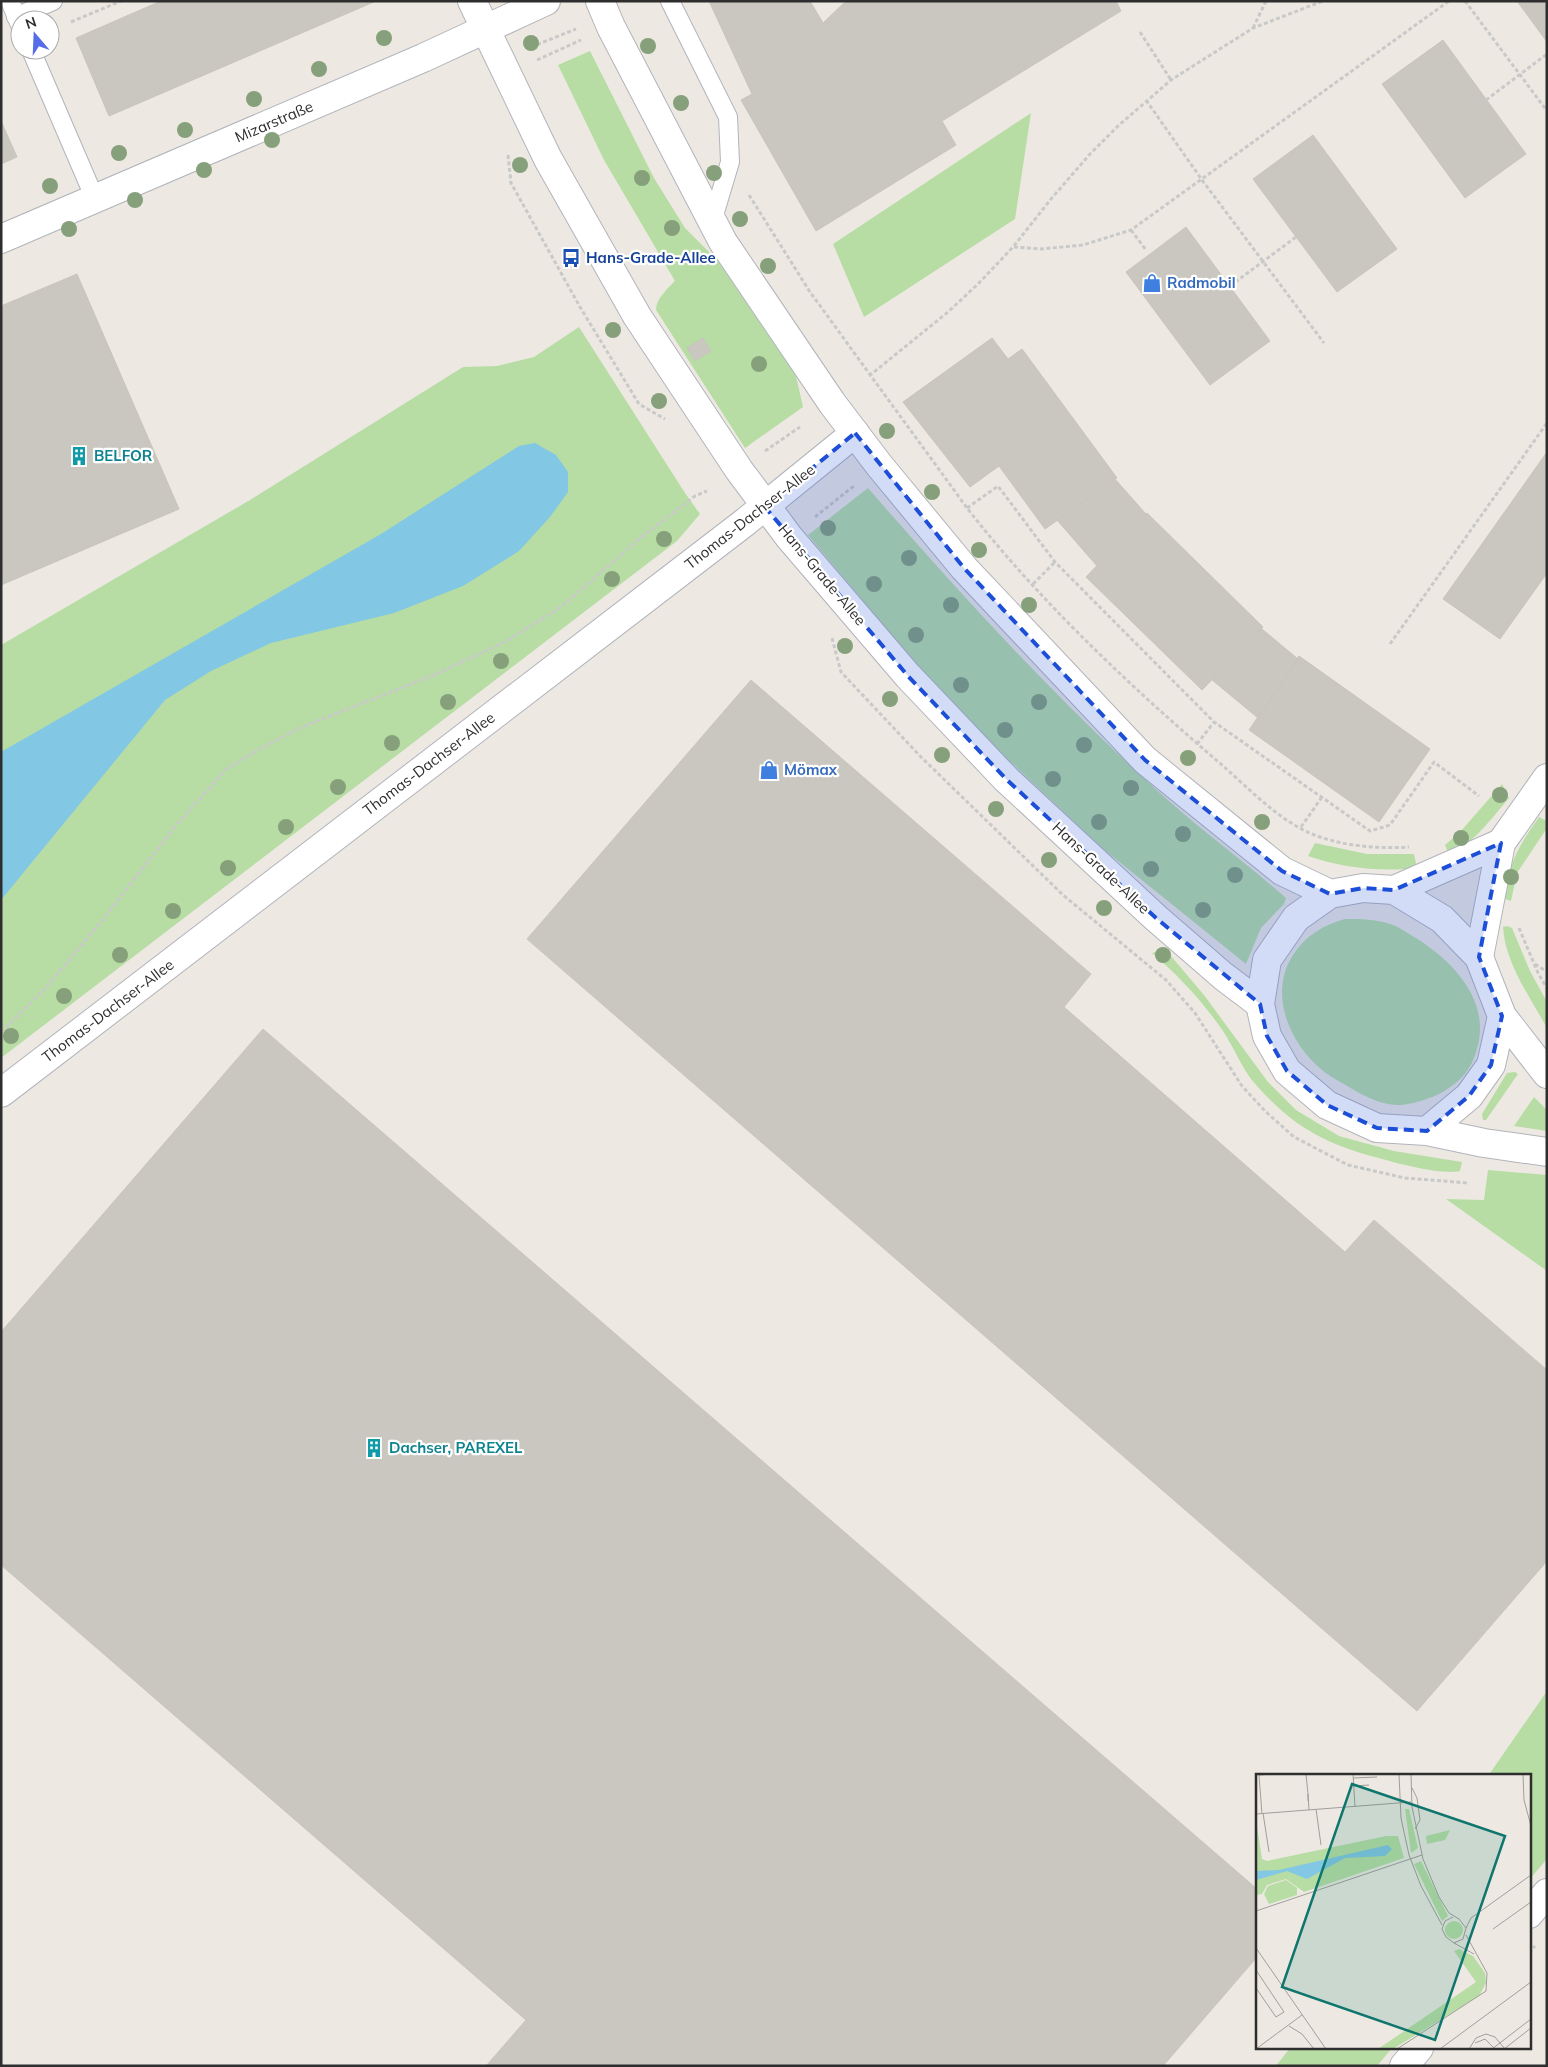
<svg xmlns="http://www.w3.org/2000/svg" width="1548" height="2067" viewBox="0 0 1548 2067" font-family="Mulish,sans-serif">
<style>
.green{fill:#b7dda5}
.water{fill:#82c7e3}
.building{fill:#cac7c0;stroke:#c9c5bc}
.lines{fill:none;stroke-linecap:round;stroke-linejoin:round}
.lane-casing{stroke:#b2b4bc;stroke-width:20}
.street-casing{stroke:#b2b4bc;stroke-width:30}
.secondary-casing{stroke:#b2b4bc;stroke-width:30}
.path{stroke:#c9c9c9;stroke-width:3;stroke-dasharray:4 2.5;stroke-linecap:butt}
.lane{stroke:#fff;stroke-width:18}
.street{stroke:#fff;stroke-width:28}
.secondary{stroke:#fff;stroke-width:28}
.tree{fill:#85a07a}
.marked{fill:#1d4ed8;fill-opacity:0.2;stroke:#1d4ed8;stroke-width:4;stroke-dasharray:10 6;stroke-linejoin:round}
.labels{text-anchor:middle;stroke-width:4.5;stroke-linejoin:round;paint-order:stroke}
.street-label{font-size:15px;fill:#2e2e2e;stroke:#fff}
.transit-label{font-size:15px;font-weight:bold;fill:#164399;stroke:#fff;text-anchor:start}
.shop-label{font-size:15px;font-weight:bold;fill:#366cbe;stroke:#fff;text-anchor:start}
.culture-label{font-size:15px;font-weight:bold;fill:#0d838f;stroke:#fff;text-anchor:start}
.inset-road{fill:none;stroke:#a19e9a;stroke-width:1}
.view{fill:#0f766e;fill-opacity:0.15;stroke:#0f766e;stroke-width:2.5}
.inset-edge{fill:none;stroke:#2e2e2e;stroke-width:2.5}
</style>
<rect width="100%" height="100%" fill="#ede9e2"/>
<path class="green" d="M590 51 654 178 685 228 718 261 796 376 803 407 745 448 656 310C656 299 667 289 675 281L604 160 558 65Z
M1031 113 1015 219 864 317 833 244Z
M579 327 685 493 700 514 677 541 1 1058V645L250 500 463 367 497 366 534 357Z
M868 488C961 595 1056 699 1161 794 1201 830 1245 862 1286 898L1284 904 1261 928 1246 964 1102 848 981 734 931 682 808 535Z
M1502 784 1509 798C1491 819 1475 842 1449 855L1445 845 1461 831Z
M1539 817 1547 821V828L1517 873 1511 901 1502 898C1509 864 1519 845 1539 817Z
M1315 843 1367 854H1414L1417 868C1379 872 1344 868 1308 856Z
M1345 919C1361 919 1377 919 1393 925 1401 928 1409 934 1416 938 1454 962 1491 1001 1477 1049 1471 1070 1462 1080 1443 1092 1432 1098 1409 1106 1396 1105 1379 1104 1362 1095 1347 1086 1339 1081 1329 1076 1322 1070 1289 1043 1268 993 1293 955 1305 936 1323 925 1345 919Z
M1507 926 1512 928 1530 971 1547 1002V1028C1530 997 1505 963 1503 927Z
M1165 949 1204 995 1268 1082 1296 1110 1339 1136 1394 1151 1462 1162 1460 1171C1444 1175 1403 1165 1386 1160 1330 1146 1296 1130 1257 1086 1242 1070 1235 1049 1223 1031 1203 1002 1179 976 1152 953Z
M1515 1072 1518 1074 1486 1120H1483L1482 1114 1507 1073Z
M1534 1097 1547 1110V1131L1514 1126Z
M1488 1170 1547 1175V1271L1446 1199 1484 1200Z
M1547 1691V1859L1529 1880V1776H1488Z
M1290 2048H1392L1377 2066H1276Z"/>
<path class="water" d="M535 443 556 455 568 472V492L550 517 519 551 463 586 394 613 271 643 211 671 165 700 1 900V752L381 534 519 446Z"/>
<path class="building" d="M161 1H376L109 116 76 38Z
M709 1H810L823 23 846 1H1116L1121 11 942 121 956 145 816 231 741 100 752 94Z
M1517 1H1547V42Z
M1443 40 1526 154 1465 198 1382 84Z
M1 121 17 157 1 164Z
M1313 135 1397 249 1337 292 1253 179Z
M1186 227 1270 341 1210 385 1126 272Z
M77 274 179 509 1 585V306Z
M703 338 711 351 695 361 687 348Z
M992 338 1008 359 1022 349 1117 478 1045 529 999 466 970 487 903 402Z
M1547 452V573L1500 639 1443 599Z
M1115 479 1146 514 1097 566 1057 520Z
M1147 513 1263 627 1202 690 1086 577Z
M1262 629 1298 659 1258 718 1211 679Z
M1299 656 1430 749 1379 822 1249 730Z
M751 680 1091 974 1064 1007 1345 1252 1374 1220 1547 1370V1561L1417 1711 527 939Z
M263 1029 1257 1889V1957L1163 2066H486L526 2020 1 1565V1332Z"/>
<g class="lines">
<g class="lane-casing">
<path id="lane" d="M10 1 20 25
M670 1 728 117 730 162 712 222
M16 17 53 1
M31 50 95 199"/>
</g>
<g class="street-casing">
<path id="street" d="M1 239 423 58 546 1
M1394 890 1501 843
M1479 957 1501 843 1547 778
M1 1093 744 523 855 433"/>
</g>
<g class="secondary-casing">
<path id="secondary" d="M472 1 548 159 637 316 739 470 789 537 908 676 1006 779 1156 918 1223 976 1260 1004
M600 1 611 27 723 242 832 403 879 465 964 568 1145 760 1282 871 1330 894 1363 888 1394 890 1442 919 1479 957 1502 1016 1491 1065 1469 1096 1427 1131 1377 1128 1327 1105 1287 1071 1267 1036 1260 1004 1267 960 1296 918 1330 894
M1502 1016 1547 1074
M1427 1131 1484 1143 1547 1152
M1529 1914 1547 1893
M1404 2066 1419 2048"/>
</g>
<path class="path" d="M1465 1 1547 111
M71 22 121 1
M1253 28 1266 1
M1140 32 1171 80
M531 47 576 29
M537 60 581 40
M1146 100 1202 180 1324 343
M1486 100 1547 54
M508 155 511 183 580 307 639 404 665 419
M749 195 810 292 967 508C1041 603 1131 687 1222 765 1248 788 1280 821 1312 834 1341 846 1377 849 1409 847
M1131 230 1146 250
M1014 247 1041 249 1083 245 1131 230 1449 1
M1230 286 1296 237
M869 376 948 312 978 284 1013 247 1051 199 1090 154 1118 126 1171 80 1253 28 1323 1
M765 451 800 427
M967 508 998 486 1055 562 1214 722 1370 831 1390 825 1434 762 1479 796
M815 517 855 485
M1033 584 1055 562
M832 638 841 672 920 756 1063 895 1166 980 1195 1013 1242 1086 1265 1111 1294 1137 1348 1165 1405 1178 1468 1183
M1390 644 1547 423
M1197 744 1214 722
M1301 827 1322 797
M1519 928 1538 973 1547 988
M1535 964 1547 972
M1 1032 42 992 101 922 174 828 225 770 258 750 302 727 434 675 505 642 561 607 639 539 695 496 707 491
M1529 1953 1535 1946"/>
<use href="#lane" class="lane"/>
<use href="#street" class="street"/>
<use href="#secondary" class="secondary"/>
</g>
<g class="tree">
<circle cx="384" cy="38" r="8"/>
<circle cx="531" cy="43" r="8"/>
<circle cx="648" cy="46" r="8"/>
<circle cx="319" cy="69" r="8"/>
<circle cx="254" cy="99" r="8"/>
<circle cx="681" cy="103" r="8"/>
<circle cx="185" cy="130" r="8"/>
<circle cx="272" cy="140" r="8"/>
<circle cx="119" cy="153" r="8"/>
<circle cx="520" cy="165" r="8"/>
<circle cx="204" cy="170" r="8"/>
<circle cx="714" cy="173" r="8"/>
<circle cx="642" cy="178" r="8"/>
<circle cx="50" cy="186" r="8"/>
<circle cx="135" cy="200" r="8"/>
<circle cx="740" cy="219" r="8"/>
<circle cx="672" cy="228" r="8"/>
<circle cx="69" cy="229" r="8"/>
<circle cx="768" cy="266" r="8"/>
<circle cx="613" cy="330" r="8"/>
<circle cx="759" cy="364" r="8"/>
<circle cx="659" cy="401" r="8"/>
<circle cx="887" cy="431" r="8"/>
<circle cx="932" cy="492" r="8"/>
<circle cx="828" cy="528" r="8"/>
<circle cx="664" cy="539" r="8"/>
<circle cx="979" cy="550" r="8"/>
<circle cx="909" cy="558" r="8"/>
<circle cx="612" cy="579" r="8"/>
<circle cx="874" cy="584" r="8"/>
<circle cx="951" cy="605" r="8"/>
<circle cx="1029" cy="605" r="8"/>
<circle cx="916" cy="635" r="8"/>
<circle cx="845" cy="646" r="8"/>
<circle cx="501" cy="661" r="8"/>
<circle cx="961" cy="685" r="8"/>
<circle cx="890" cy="699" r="8"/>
<circle cx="448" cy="702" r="8"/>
<circle cx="1039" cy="702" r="8"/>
<circle cx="1005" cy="730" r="8"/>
<circle cx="392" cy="743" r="8"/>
<circle cx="1084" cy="745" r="8"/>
<circle cx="942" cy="755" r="8"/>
<circle cx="1188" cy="758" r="8"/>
<circle cx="1053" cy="779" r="8"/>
<circle cx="338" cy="787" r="8"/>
<circle cx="1131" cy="788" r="8"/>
<circle cx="1500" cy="795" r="8"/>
<circle cx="996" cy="809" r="8"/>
<circle cx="1099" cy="822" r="8"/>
<circle cx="1262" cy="822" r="8"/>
<circle cx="286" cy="827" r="8"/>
<circle cx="1183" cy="834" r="8"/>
<circle cx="1461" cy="838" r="8"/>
<circle cx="1049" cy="860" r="8"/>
<circle cx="228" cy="868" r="8"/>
<circle cx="1151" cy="869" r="8"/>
<circle cx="1235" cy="875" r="8"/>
<circle cx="1511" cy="877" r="8"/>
<circle cx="1104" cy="908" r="8"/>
<circle cx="1203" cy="910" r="8"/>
<circle cx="173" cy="911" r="8"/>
<circle cx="120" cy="955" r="8"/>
<circle cx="1163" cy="955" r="8"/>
<circle cx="64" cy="996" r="8"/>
<circle cx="11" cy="1036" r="8"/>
</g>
<path class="marked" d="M855 433 964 568 1145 760 1282 871 1330 894 1363 888 1394 890 1501 843 1479 957 1502 1016 1491 1065 1469 1096 1427 1131 1377 1128 1327 1105 1287 1071 1267 1036 1260 1004 1156 918 1006 779 908 676 765 507Z"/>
<defs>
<g id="bus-bare" transform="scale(1.5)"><path d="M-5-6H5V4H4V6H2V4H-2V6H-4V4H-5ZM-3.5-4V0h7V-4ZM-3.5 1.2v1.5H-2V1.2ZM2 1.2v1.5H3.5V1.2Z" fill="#1a4fb4" stroke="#fff" stroke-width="2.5" paint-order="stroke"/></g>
<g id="shop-bare" transform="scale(1.5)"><path d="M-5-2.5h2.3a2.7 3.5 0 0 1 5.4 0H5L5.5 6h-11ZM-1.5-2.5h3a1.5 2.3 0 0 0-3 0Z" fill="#3f7fe0" stroke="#fff" stroke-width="2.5" paint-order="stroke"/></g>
<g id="building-bare" transform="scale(1.5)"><path d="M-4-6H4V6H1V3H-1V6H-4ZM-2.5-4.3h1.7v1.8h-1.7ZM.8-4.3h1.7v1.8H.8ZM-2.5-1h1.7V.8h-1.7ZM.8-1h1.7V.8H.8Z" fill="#0f9aa8" stroke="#fff" stroke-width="2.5" paint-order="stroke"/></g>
</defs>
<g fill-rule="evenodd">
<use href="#bus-bare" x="571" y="258"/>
<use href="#shop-bare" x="1152" y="283"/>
<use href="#building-bare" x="79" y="456"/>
<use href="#shop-bare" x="769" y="770"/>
<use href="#building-bare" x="374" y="1448"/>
</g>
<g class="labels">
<g class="street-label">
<text transform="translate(274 122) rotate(-23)" y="5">Mizarstraße</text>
<text transform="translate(750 517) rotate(-38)" y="5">Thomas-Dachser-Allee</text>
<text transform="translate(822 575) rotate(50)" y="5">Hans-Grade-Allee</text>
<text transform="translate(429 764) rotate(-37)" y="5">Thomas-Dachser-Allee</text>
<text transform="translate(1101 868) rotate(43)" y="5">Hans-Grade-Allee</text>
<text transform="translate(108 1011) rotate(-37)" y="5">Thomas-Dachser-Allee</text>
</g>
<g class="transit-label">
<text x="586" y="263">Hans-Grade-Allee</text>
</g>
<g class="shop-label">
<text x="1167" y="288">Radmobil</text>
<text x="784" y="775">Mömax</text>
</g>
<g class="culture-label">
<text x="94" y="461">BELFOR</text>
<text x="389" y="1453">Dachser, PAREXEL</text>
</g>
</g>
<g transform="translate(1256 1774)">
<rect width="275" height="275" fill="#ede9e2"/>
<path d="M149 35H153L162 74 155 79ZM0 46 6 85 11 87 130 62H142L148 84 48 118 30 105 11 111 6 120 0 121ZM194 56 189 66 171 70 170 62ZM165 87 192 142 186 147 158 90ZM30 106 41 114V121L13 130 8 120 12 112ZM189 156a9 9 0 1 1 18 0a9 9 0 1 1-18 0ZM203 175 217 182 229 199 230 209 223 222 137 275H122L220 208 198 177Z" fill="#b7dda5"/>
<path d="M132 71 136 75 129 82 89 84 51 105 31 97 0 106V97L23 96Z" fill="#82c7e3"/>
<path class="inset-road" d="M50 0 52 20M97 0 99 33M143 0 145 44 153 81 165 112 186 151M155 0 156 33 167 85 183 123 193 139 203 145 210 154 207 165 198 169 190 163 186 155 189 147 197 143M267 0 268 26 275 52M97 4 121 3M97 12 113 11M156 14 161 24 164 46 159 55M52 27V20L53 36M60 35 65 71M7 39 13 78M0 40 155 28M6 40 3 1 18 0M0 137 166 81M210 154 215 144 275 101M237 155 275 128M198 169 218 180M0 174 70 275M0 196 28 238 20 243 0 214M33 252 46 260 58 275M219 269 229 265 239 275M0 275 46 241M141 275 230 217 231 199 210 161M184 275 275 208M213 275 220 264 230 260 239 263 249 275M236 275 275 245M248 275 275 254"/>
<path class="view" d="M96 10 249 62 179 266 26 213Z"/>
<rect width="275" height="275" class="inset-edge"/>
</g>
<rect width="1548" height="2067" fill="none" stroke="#2e2e2e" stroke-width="5"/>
<g transform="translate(35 35) rotate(341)"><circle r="24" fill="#ffffff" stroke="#ababab"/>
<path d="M0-4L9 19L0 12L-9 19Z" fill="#556de8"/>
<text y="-8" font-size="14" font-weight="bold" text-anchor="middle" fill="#2e2e2e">N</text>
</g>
</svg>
